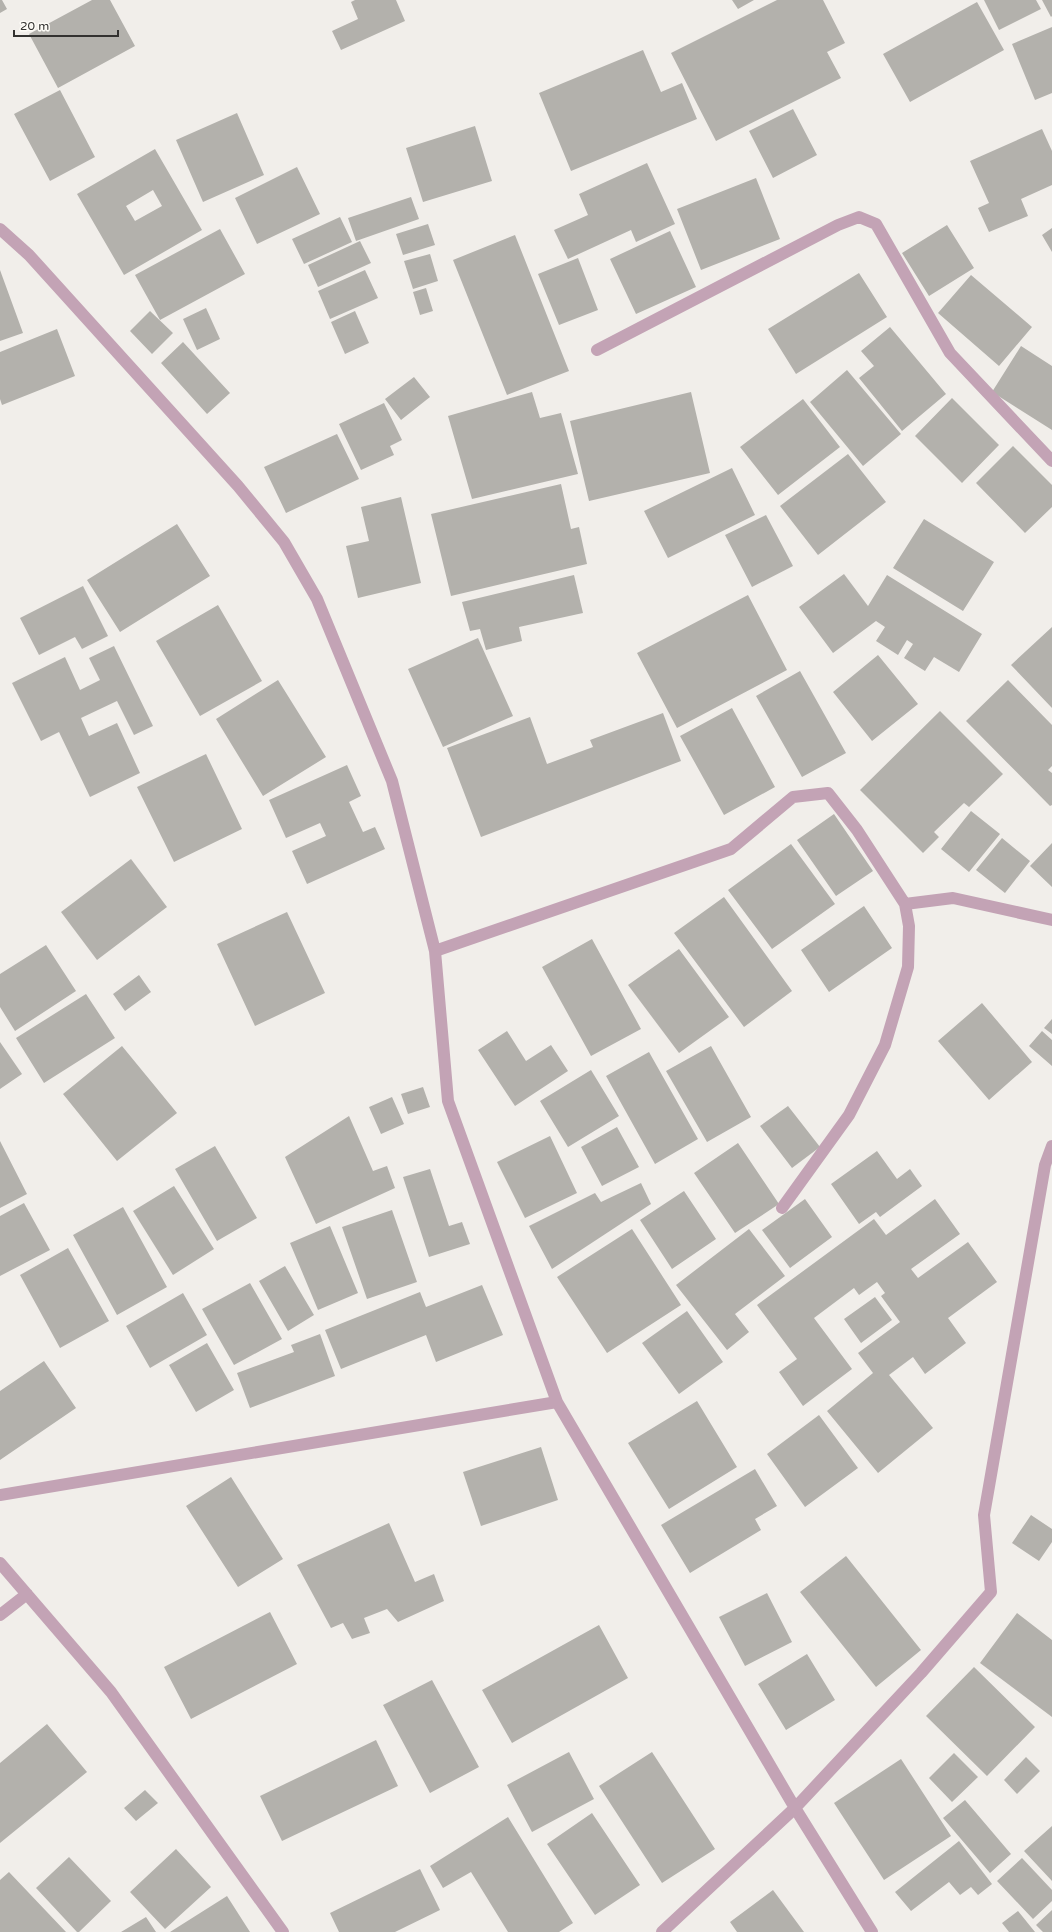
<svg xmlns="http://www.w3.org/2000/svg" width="1052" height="1932" viewBox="0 0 1052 1932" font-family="'Varela Round',sans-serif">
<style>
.building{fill:#b3b1ac;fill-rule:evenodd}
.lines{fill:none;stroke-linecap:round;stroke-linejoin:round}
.minor{stroke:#c3a3b5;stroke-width:12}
</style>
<rect width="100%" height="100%" fill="#f1eeea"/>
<path class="building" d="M0 0H2L7 9 0 13Z
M92 0H110L135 46 58 88 29 34Z
M355 0H396L405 21 341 50 332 31 358 19 351 2Z
M732 0H754L738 9Z
M777 0H823L845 43 827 52 841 78 716 141 671 53Z
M984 0H1036L1041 9 999 30Z
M1042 0H1052V16L1051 17Z
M977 2 1004 50 910 102 883 54Z
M1052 27V93L1035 100 1012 44Z
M643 50 661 92 682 83 697 119 571 171 539 93Z
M60 90 95 157 50 181 14 114Z
M793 109 817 155 773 178 749 131Z
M237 113 264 175 203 202 176 140Z
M475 126 492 181 423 202 406 148Z
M1042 129 1052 151V185L1021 199 1028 216 989 232 978 208 989 203 970 161Z
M155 149 202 230 124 275 77 194ZM153 190 162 206 135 221 126 206Z
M647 163 675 224 636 242 631 230 568 259 554 230 588 215 579 194Z
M297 167 320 214 257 244 235 198Z
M756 178 780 239 701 270 677 209Z
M411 197 419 219 356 241 348 218Z
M340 217 352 242 304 264 292 239Z
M428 224 435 245 403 255 396 234Z
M947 225 974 268 929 296 902 253Z
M1052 228V252L1042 235Z
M220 229 245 274 160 320 135 275Z
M670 231 696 287 636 314 610 259Z
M515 235 569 371 507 395 453 260Z
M360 241 371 263 318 287 308 265Z
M430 254 438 281 413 289 404 261Z
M578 258 598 310 559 325 538 274Z
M0 270 23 333 0 341Z
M365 270 378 298 330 319 318 291Z
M859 273 887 317 796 374 768 329Z
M971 275 1032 327 999 366 938 313Z
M426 288 433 311 420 315 413 292Z
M206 308 220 339 197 350 183 319Z
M150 311 173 333 152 354 130 331Z
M355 311 369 343 345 354 331 322Z
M890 327 946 394 902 431 859 378 874 366 861 351Z
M57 329 75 376 2 405 0 399V352Z
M183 342 230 393 207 414 161 363Z
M1021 346 1052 366V430L992 392Z
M847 370 901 434 863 466 810 402Z
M414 377 430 397 401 420 385 399Z
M532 392 540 418 561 413 578 474 472 499 448 416Z
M691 392 710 473 589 501 570 421Z
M952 398 999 445 962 483 915 436Z
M803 399 840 447 778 495 740 447Z
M384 403 402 440 390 446 394 455 361 470 339 424Z
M337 434 359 479 286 513 264 467Z
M1013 446 1052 485V507L1025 533 976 483Z
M848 454 886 502 818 555 780 506Z
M732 468 755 515 668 558 644 511Z
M561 484 571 529 579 527 587 564 451 596 431 514Z
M401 497 421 583 358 598 346 546 369 541 361 507Z
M766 515 793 566 752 587 725 535Z
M924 519 994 562 963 611 893 568Z
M177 524 210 576 120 632 87 580Z
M844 574 868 606 887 575 982 634 959 672 934 657 925 671 904 658 913 644 907 640 898 655 876 641 885 627 876 621 833 653 799 607Z
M574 575 583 613 519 627 522 641 486 650 480 629 470 631 462 602Z
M83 586 108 636 82 649 75 637 39 655 20 618Z
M748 595 787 670 677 728 637 653Z
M218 605 262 681 200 716 156 641Z
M1052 627V708L1011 665Z
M478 638 513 716 443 747 408 669Z
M114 646 153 726 134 735 117 701 81 718 89 736 117 723 140 773 90 797 59 732 41 741 12 683 65 657 80 690 100 680 89 658Z
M878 655 918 704 872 741 833 692Z
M800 671 846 753 802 777 756 696Z
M278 680 326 757 263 796 216 719Z
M1008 680 1052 725V766L1048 770 1052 773V805L1050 806 966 721Z
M732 708 775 787 724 815 680 736Z
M940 711 1003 774 969 807 964 803 934 832 939 837 923 853 860 790Z
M663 713 681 761 481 837 447 748 530 717 547 764 593 747 590 740Z
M206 754 242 829 174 862 137 787Z
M347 765 361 796 349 802 363 832 375 827 385 849 307 884 292 851 326 836 320 823 286 838 269 800Z
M971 811 1000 834 969 872 941 849Z
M834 814 873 871 836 896 797 840Z
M1002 838 1030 861 1005 893 976 870Z
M1052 843V887L1030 866Z
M791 844 835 904 772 949 728 890Z
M131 859 167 907 97 960 61 912Z
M724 897 792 991 744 1027 674 933Z
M864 906 892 948 829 992 801 950Z
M287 912 325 993 255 1026 217 944Z
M592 939 641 1029 591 1056 542 967Z
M46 945 76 991 15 1031 0 1007V974Z
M679 949 729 1017 679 1053 628 985Z
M139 975 151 992 125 1011 113 994Z
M86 994 115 1038 44 1083 16 1038Z
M982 1003 1032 1062 989 1100 938 1041Z
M1052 1019V1034L1044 1028Z
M507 1031 526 1061 551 1045 568 1071 515 1106 478 1050Z
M1042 1031 1052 1040V1066L1029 1046Z
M0 1042 22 1074 0 1089Z
M122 1046 177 1113 117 1161 63 1094Z
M711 1046 751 1117 707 1142 666 1071Z
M649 1052 698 1139 655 1164 606 1076Z
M591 1070 619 1116 568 1147 540 1101Z
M423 1087 430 1107 408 1114 401 1094Z
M392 1097 404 1124 381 1134 369 1107Z
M788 1106 820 1147 792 1168 760 1126Z
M349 1116 373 1171 387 1166 395 1188 316 1224 285 1157Z
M617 1127 639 1167 602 1186 581 1147Z
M550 1136 577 1193 525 1218 497 1162Z
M0 1141 27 1194 0 1208Z
M738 1143 779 1204 735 1233 694 1173Z
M215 1146 257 1218 217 1241 175 1169Z
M877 1151 897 1179 910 1169 922 1186 880 1217 876 1212 859 1224 831 1184Z
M430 1169 449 1226 462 1222 470 1244 429 1257 403 1177Z
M641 1183 651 1204 552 1269 529 1226 595 1193 601 1202Z
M174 1186 214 1249 173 1275 133 1211Z
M684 1191 716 1239 672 1269 640 1220Z
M805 1199 832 1237 790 1268 762 1230Z
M935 1199 960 1234 911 1269 918 1278 968 1242 997 1282 948 1318 966 1343 925 1374 913 1357 889 1375 933 1428 878 1473 827 1411 873 1373 858 1353 900 1322 881 1296 885 1293 877 1282 859 1295 854 1288 814 1318 852 1369 803 1406 779 1372 797 1359 757 1305 874 1219 886 1235Z
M24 1203 50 1250 0 1276V1216Z
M123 1207 167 1287 117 1315 73 1235Z
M392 1210 417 1282 367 1299 342 1227Z
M330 1226 358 1293 318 1310 290 1243Z
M632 1229 681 1305 607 1353 557 1277Z
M749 1229 785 1276 735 1314 749 1332 727 1350 676 1285Z
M68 1248 109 1321 60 1348 20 1275Z
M285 1266 314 1315 288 1331 259 1281Z
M250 1283 282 1339 234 1365 202 1309Z
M482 1285 503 1335 436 1362 426 1335 341 1369 325 1330 420 1292 426 1307Z
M183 1293 207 1335 150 1368 126 1326Z
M875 1297 892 1320 861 1343 844 1319Z
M687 1311 723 1362 679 1394 642 1343Z
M320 1334 335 1376 250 1408 237 1373 294 1352 291 1345Z
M207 1343 234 1390 196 1412 169 1365Z
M44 1361 76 1408 0 1460V1391Z
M697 1401 737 1467 669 1509 628 1443Z
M819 1415 858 1468 805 1507 767 1454Z
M541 1447 558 1500 481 1526 463 1472Z
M755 1469 777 1506 755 1519 761 1530 690 1573 661 1525Z
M231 1477 283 1559 238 1587 186 1506Z
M1031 1515 1052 1529V1542L1039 1561 1012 1543Z
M389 1523 415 1582 434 1574 444 1601 398 1622 387 1609 364 1618 370 1633 352 1639 343 1623 331 1628 297 1565Z
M846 1556 921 1650 876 1687 800 1592Z
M767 1593 792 1642 745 1666 719 1617Z
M270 1612 297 1664 191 1719 164 1667Z
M1017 1613 1052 1640V1717L980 1663Z
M599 1625 628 1678 512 1743 482 1690Z
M807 1654 835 1700 786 1730 758 1684Z
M974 1667 1035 1727 987 1776 926 1716Z
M432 1680 479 1767 430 1793 383 1705Z
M47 1724 87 1772 0 1843V1763Z
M376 1740 398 1786 282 1841 260 1796Z
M569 1752 594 1799 532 1832 507 1785Z
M652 1752 715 1849 662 1883 599 1786Z
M954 1753 978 1777 952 1802 929 1778Z
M1026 1757 1040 1771 1017 1794 1004 1780Z
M901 1759 951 1836 884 1880 834 1803Z
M145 1790 158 1803 136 1821 124 1808Z
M965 1800 1011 1854 990 1873 943 1818Z
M592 1813 640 1885 595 1915 547 1844Z
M508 1817 573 1923 559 1932H508L471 1872 443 1888 430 1866Z
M1052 1826V1881L1024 1851Z
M959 1841 992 1884 978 1895 971 1887 960 1895 949 1882 911 1911 895 1892Z
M176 1849 211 1887 165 1929 130 1892Z
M69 1857 111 1901 79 1932H77L36 1888Z
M1022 1858 1052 1890V1901L1033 1919 997 1881Z
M420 1869 440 1910 395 1932H339L330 1913Z
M9 1872 66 1932H0V1880Z
M773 1890 804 1932H737L730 1922Z
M227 1896 250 1932H170Z
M1052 1910V1932H1043L1036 1925Z
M1018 1911 1035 1932H1009L1002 1923Z
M146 1917 156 1932H121Z"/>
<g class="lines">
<path class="minor" d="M0 229 29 255 238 486 284 542 317 599 392 781 435 951 448 1101 557 1402 795 1808 872 1932
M597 350 838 225 859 217 876 224 950 353 1052 461
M435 951 731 849 793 797 828 793 857 830 905 904 953 898 1052 920
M782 1208 849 1115 885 1045 908 967 909 926 905 904
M0 1495 557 1402
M0 1563 111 1692 283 1932
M0 1615 27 1594
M662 1932 795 1808 921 1673 991 1592 984 1515 1045 1165 1052 1146"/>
</g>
<path d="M14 30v6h104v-6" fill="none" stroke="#333230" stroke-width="2"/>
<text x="20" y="30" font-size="12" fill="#333230" stroke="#fefcf7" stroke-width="3" paint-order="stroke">20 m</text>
</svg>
